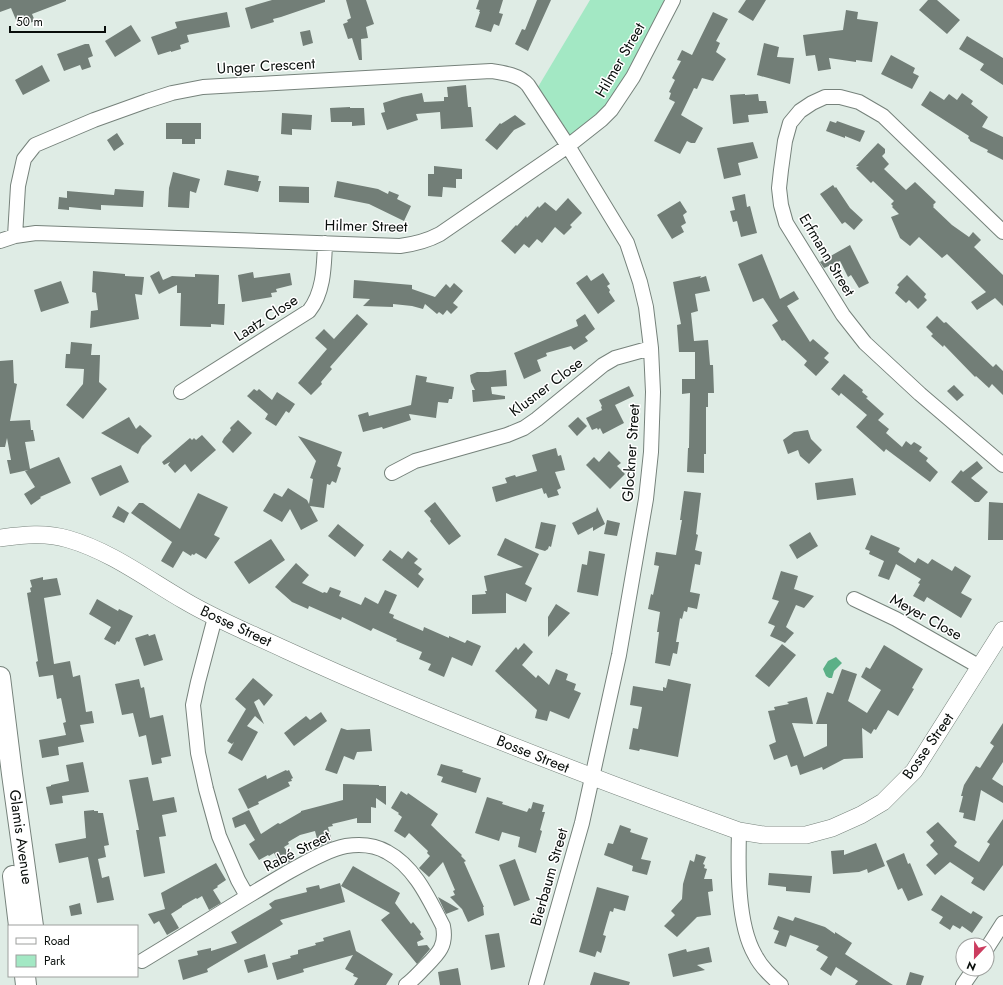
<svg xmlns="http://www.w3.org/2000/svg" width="1003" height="985" viewBox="0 0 1003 985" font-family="Jost,sans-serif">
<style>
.green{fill:#a3e8c4}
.water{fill:#5bb087}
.building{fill:#727e77}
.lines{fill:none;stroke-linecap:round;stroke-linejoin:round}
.minor-casing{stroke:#76827b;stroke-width:16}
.tertiary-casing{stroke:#76827b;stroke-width:18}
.secondary-casing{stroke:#76827b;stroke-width:22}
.minor{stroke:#fff;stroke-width:14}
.tertiary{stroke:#fff;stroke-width:17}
.secondary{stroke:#fff;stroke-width:20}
.labels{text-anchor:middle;stroke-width:3;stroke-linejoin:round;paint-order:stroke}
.street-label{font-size:15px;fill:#090e0b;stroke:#fff}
</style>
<rect width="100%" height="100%" fill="#dfece5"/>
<path class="green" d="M590 0H671L618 101 568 146 535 92Z"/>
<path class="water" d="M836 657 842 663 834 671 832 678H829L826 676 823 669 828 661Z"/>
<path class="building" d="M0 0H66V1L32 14 35 21 19 27 11 8 0 12Z
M272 0H325V2L281 17 273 19 274 22 251 29 245 8Z
M346 0H366L374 24 366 27 368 38 361 39 362 60H359L352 38 348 39 343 24 348 22 347 20 351 18Z
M479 0H503L499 13 503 14 499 26 494 24 491 32 475 27 480 12H479L480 10 476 9Z
M537 0H551L528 51 515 44 522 29 525 30Z
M746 0H766L753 21 738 12Z
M928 0H937L960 20 947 34 919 10Z
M846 10 858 12 857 19 878 22 872 62 856 60V62L829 58 831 69 818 71 815 55 806 56 803 35 843 30Z
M227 12 230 27 187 35 189 42 180 45 181 49 171 52V51L158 55 151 37 177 28 175 22Z
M713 12 728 19 716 41 720 43 716 52 726 59 713 81 702 78 697 89 694 88 681 115 703 128 695 143H691L687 141 680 154 654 141 675 102 669 99 671 93 669 92 675 80 672 78 681 61 677 60 682 50 692 55Z
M131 25 141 41 115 57 105 41Z
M310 30 313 43 303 46 300 32Z
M967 36 1003 58V85L980 70 984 64 959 49Z
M764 43 779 47 777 57 794 58 790 84 757 75Z
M85 44H89L93 56 88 58 91 67 82 70 80 65 64 71 57 54Z
M891 55 915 68 913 73 919 76 912 89 881 74Z
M42 65 50 81 23 95 15 80Z
M466 85 468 107H471L473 127 441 129 440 112 416 114 418 120 387 130 381 113 385 112 383 103 402 97 422 93 424 102 444 101V97H448L447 87Z
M930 91 944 100 949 94 957 100 962 93 973 101 971 104 988 117 982 127 1003 137V160L987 152 988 150 970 141V140L968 138 969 136 921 105Z
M745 94V95L758 94 759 101H766L768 113 748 115 749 122 733 124 730 95Z
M350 107V108H364L365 125 352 126V122H331L330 108Z
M282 113 312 115 311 130 292 129V135L281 134Z
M515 115 526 124 514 130 497 150 485 140 500 123 501 124Z
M830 121 836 123 837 121 865 131 860 142 845 136V138L826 131Z
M166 123H201V139H195V144H182V139H166Z
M117 133 124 144 114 151 107 140Z
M753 142 758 158 738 163 741 175 724 179 717 148Z
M878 143 885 149V153L882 156 889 164 884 169 906 190 915 182 936 202 933 205 934 206 933 207 952 225 969 237 973 232 981 240 974 247 1003 275V306L995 298 977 310 971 302 986 292 947 254 942 258 919 237 910 246 900 238 891 217 899 214 892 207 893 206 891 204 894 201 873 181 871 183 856 168 859 166H856Z
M434 166 462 169V179H456V188L443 187 442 197 428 196V174H434Z
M227 170 259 176 258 181H261L258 192 224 185Z
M173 172 200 179 196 193 190 191 189 208 168 207 169 188Z
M337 181 378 189 388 194 389 191 399 195 397 199 411 206 404 221 369 204 334 197Z
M833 185 835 188 836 187 850 208 863 220 854 230 845 222 842 224 820 194Z
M279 186 309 187V203L279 202Z
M115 189 144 191 143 207 101 205V210L69 207V210L58 209 59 197 67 198V191L114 195Z
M745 194 747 207 750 206 757 233 741 237 737 221 733 222 730 211 735 210 732 197Z
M568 198 582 213 570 225 572 227 564 235 555 227 542 243 537 239 529 248 524 244 515 254 501 241 516 225 517 226 526 216 527 218 538 206 539 208 545 202 556 211Z
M680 201 687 212 683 215 686 223 681 226 684 232 672 239 657 215Z
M850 245 869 283 859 288 851 275 848 277 840 261 824 268 820 262Z
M762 254 780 299 794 291 799 299 787 306 810 342 813 339 829 353 824 358 829 362 816 376 804 365 807 361 784 340 782 341 772 325 778 321 763 298 753 302 738 264Z
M93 271 125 274V276L144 277 142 295 135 294 139 319 90 328 91 311 98 310 96 293 92 292Z
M159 271 163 280 172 276 195 277V274L219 275 218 304H225L224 325 211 324V327L180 326 181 293H177V285L159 294 150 276Z
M253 272 254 278 290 273 292 285 276 289 277 292 271 293 272 297 242 302 238 275Z
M603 273 610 284 607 286 610 290 609 292 615 301 598 314 576 283 587 275 591 281Z
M907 275 926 294 924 297 927 300 918 309 909 300 906 303 895 293 899 287 897 285Z
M701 276 700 278 706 276 710 291 695 294 698 311 691 313 694 341 708 340 710 365H713L714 393H708V407H706V454H704V473L687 472 688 448H689L690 393 682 394V379H695V352H679L677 325 681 324 673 282Z
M354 280 412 285V289L435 297 446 284 450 288 454 283 463 291 453 303 458 307 451 314 447 310 443 315 439 312 437 314 425 304 423 309 412 306 393 304V307L363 306 370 299 353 298Z
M61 281 69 303 41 312 34 290Z
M357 314 368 324 330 367 332 369 321 382 322 384 311 395 298 383 327 349 315 338 324 329 334 339Z
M585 314 595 329 585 337 588 341 574 350 571 346 546 353 547 356 537 360 541 371 524 379 514 353 578 326 576 320Z
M937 316 944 323 946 322 993 367 996 364 1003 371V395L992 384 989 388 976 376 975 377 944 345 943 347 931 336 933 334 926 327Z
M71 342 92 344 91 355H100L99 382 107 389 83 419 66 405 83 384 84 369 65 368 66 354H70Z
M13 360 14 383 17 384 10 421 30 420 31 430H33L35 441 25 442 30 469 59 457 71 483 40 497 41 498 31 505 24 494 35 487 25 471 28 470 10 474 7 460H11L7 438 5 447H0V361Z
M506 370 507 386 491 387 492 394 505 396V399L473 402 472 390H475L471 382 470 375 477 372H488Z
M844 374 863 390 862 392 868 397 866 398 884 414 878 420 889 429 886 433 902 447 906 441 911 445 914 442 922 447 919 451 928 458 926 461 938 472 930 482 886 449 884 452 856 427 867 415 841 393 839 396 831 389Z
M416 375 427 377 426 382 454 387 452 399H449L448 403 438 402 436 418 409 414 411 420 383 429 382 427 363 432 358 415 368 412 369 416 411 405Z
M954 385 964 395 957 401 947 391Z
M629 386 634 396 615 405 624 423 603 434 600 428 598 430 597 428 592 430 586 418 602 410 601 407 602 406 599 400Z
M254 389 257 391 259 389 272 400 277 392 295 404 289 413 286 411 276 426 265 419 268 414 247 396Z
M129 417 136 429 140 425 152 436 142 446 138 454 101 433Z
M578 417 587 426 577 436 568 426Z
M238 420 252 433 233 453 222 442 224 438 231 430 230 428Z
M808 430 811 439 822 450 809 464 800 456 798 450 788 454 783 440 794 432Z
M202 435 216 450 191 472 185 464 175 473 168 465 170 462 164 465 162 462 190 438 192 440 194 438 196 440Z
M298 436 342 452 337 466 341 468 336 483 332 481 330 485 327 484 324 508 310 506 318 521 301 530 290 509 282 522 263 511 274 493 282 497 288 488 307 500 309 504 313 479 310 478 316 461Z
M556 448 558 456 561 455 565 470 555 472 561 488 557 490 559 495 548 498 546 493 544 494 542 488 496 502 492 487 507 483 505 478 515 475 516 477 537 471 532 455Z
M609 451 621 463 617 466 625 474 610 489 586 465 594 457 599 462Z
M977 461 983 468 971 478 988 492 979 502H975L951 482 961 470 963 472Z
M121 465 129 482 100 496 91 478Z
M853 478 856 495 817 500 815 483Z
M684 491 701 493 696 534 698 535 695 550 702 552 700 565 695 564 690 592 700 594 697 609 688 607 687 612 684 611 682 619 680 618 676 642H679L677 654 673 653 670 666 655 663 659 632H657L660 612 648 609 651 594 653 595 659 566 654 565 656 552 676 555 682 520H680Z
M198 493 228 507 214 535 220 538 206 559 196 553 194 555 192 554 191 556 183 551 173 568 161 561 172 542 131 513 139 503H143L180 529Z
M435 502 461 536 449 545 430 521 431 519 424 511Z
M989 502 1003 503V540H988Z
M118 506 129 513 124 523 112 517Z
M597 507 605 524 593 531V527L578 535 572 523 596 511Z
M607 520 620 523 617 536 604 534Z
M541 522 556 525 551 547 549 546 548 549 545 551 535 548Z
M338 524 364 545 355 557 328 536Z
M810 532 818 546 797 559 789 545Z
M871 535 900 548 898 552 915 563 918 558 928 564 932 559 952 571 955 566 971 576 961 593 972 599 961 618 927 597 924 602 913 596 920 584 918 583 921 579 896 564 889 580 878 576 884 561 869 554 870 551 865 549Z
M505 538 539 554 525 584 532 588 526 602 506 593V613L472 614V595L486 594 485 591H487L484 576 523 567 497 555Z
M271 539 285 560 249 584 234 562Z
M390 550 402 559 408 551 418 559 414 563 422 569 418 574 424 579 418 588 382 560Z
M589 551 605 554 598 596 577 592 582 564 587 565Z
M296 563 309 575 302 583 323 593 324 592 327 593 330 587 341 591 339 596 361 605 365 597 378 604 385 590 397 595 389 613 394 615 393 618 423 631 424 627 449 638V636L465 643 467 640 481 646 472 666 452 657 444 677 428 670 431 664 419 659 422 652 396 641 397 639 373 628 371 631 342 617 341 620 309 606 308 609 292 602 275 587Z
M781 571 798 576 794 589 814 596 804 608 796 605 786 627 794 633 785 643 770 636 775 626 768 623 779 601 772 599Z
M43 577V580L57 578 61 595 44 598 54 664 70 661 73 677 80 675 86 712 92 711 94 723 80 725 84 742 58 747 59 755 42 758 39 740 66 735 63 723 66 722 61 698 57 699 53 675 39 677 36 662 38 661 27 593 31 592 30 588 32 587 30 580Z
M97 599 118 611 119 609 133 616 119 642 117 641 115 645 104 639 111 627 89 614Z
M556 604 570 613 548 637V617Z
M148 634 149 636 155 634 163 660 144 666 135 638Z
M524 643 533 652 522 665 536 678 538 675 549 685 556 669 568 674 566 680 576 684 574 690 581 693 569 719 550 711 547 721 535 718 537 710 495 671 516 647 518 650Z
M782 644 796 655 769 687 755 676Z
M884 645 923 669 912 688 914 689 898 716 888 710 876 730 874 729 871 734 862 728 863 758 844 759 823 770 822 767 800 775 797 765 791 767 787 755 774 760 769 745 776 742 768 711 775 710 774 707 789 704 787 702 807 697 813 724 792 723 804 757 827 746V724H816L827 692 833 694 842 669 857 674 848 701 867 713 881 690 861 677 866 667 870 669Z
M253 678 273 695 264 706 259 699 254 702 264 724 255 716 247 726 258 732 242 761 228 753 234 742 232 744 227 741 246 709 235 699Z
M139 679 141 688 144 687 150 718 163 715 171 756 161 758 162 763 152 765 146 735 139 737 133 713 122 715 115 684Z
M668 679 691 684 678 757 640 749 639 751 629 749 633 728 638 729 642 707 630 705 633 686 663 691V687L666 688Z
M321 712 327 721 294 746 284 733 306 716 310 720Z
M1003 723V762L992 779 1003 786V803L981 790 975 821 963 818 964 813 959 812 963 796H961L964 785 976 766 980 768 994 746 990 743Z
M341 728 347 730 370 729 372 751 357 752 354 760 344 756 337 774 325 770Z
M83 762 89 792 62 796 63 803 50 805 46 787 51 786V785L69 781 66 765Z
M441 764 463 770 462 772 481 778 476 793 441 782 443 777 437 775Z
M286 770 287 771 289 770 293 778 291 779 292 781 288 782 290 786 258 802 259 804 248 809 238 789 266 775 267 779Z
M148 777 153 801 174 797 177 812 162 815 166 836 159 837 165 873 144 877 136 830H139L129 780Z
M343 784 379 785V786H386V805L376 798V808L371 807V823H357V818L332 824 333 826 328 827 332 841 319 846 315 831 300 835 288 842 289 844 284 847 293 860 281 866 274 853 269 856 268 855 259 860 249 844 255 840 245 824 235 828 232 818 249 810 261 834 278 823 280 824 301 812V811L343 800Z
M401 791 407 795 408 793 438 814 431 825 462 855 461 856 466 861 464 862 484 907H483L484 915 468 922 462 909 450 897 455 895 453 891 455 890 443 862 429 877 419 868 430 856 427 853 428 851 409 833 405 838 394 831 402 817 398 814 399 813 391 808Z
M487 797 503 802 502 804 527 812 529 808 531 809 533 802 544 805 542 812H545L540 830 542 831 536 853 518 847 520 837 502 832 499 841 475 833Z
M94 810V811H98V813H103L109 845 104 846 106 857 98 859 102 878 109 876 114 900 97 903 88 857 59 863 55 844 86 838 84 813V811Z
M1003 819V865L984 891 971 883 974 878 950 862 935 875 926 865 938 854 930 845 934 841 926 832 938 822 957 842 954 846 979 862 990 844 987 842Z
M620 825 631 829 630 832 648 838 641 859 651 861 647 875 632 871 633 866 604 855 608 843 613 844Z
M876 843 885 866 868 873 867 869 859 872 833 874 831 851 844 850V855Z
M904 853 908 864 910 863 923 895 908 901 902 888 898 890 886 861Z
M696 854 706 857 703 864 705 865 704 868 707 869 704 879H712L713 891 708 892 711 915 697 917 677 937 664 926 675 915 671 911 682 899 683 884 690 860 694 862Z
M515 859 530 900 514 906 499 865Z
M216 863 226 880 217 886 218 887 213 890 221 903 209 910 202 896 197 899 196 898 182 906V907L171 914 179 928 167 935 159 921 154 924 148 914 165 909 161 893Z
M353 866 400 893 395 903 411 924 413 922 421 932 420 934 424 939 417 942 418 946 427 945 430 949 417 964 381 920 390 913 341 886Z
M769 873 812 876 810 893 786 891V887L768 885Z
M340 883 345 902 280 920 283 924 207 969 208 972 183 980 178 960 198 955 197 951 211 948V951L237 943 231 932 272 908 269 904 275 900 307 892 306 888 319 885 320 889Z
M597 887 629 896 625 911 614 908 613 912 610 911 603 935 606 936 601 953 597 951 595 957 579 952Z
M941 895 971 914 973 911 983 917 972 933 962 926 960 929 953 925 950 930 939 923 943 917 931 910Z
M438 897 459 909 446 914Z
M80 903 82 914 71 916 69 906Z
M778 916 793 921 795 917 825 927 835 934V932L852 943 845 954 893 985H855L858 981 855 979 836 967 831 976 820 969 828 957 816 950 819 946 790 935 786 947 774 943 779 931 773 929Z
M350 930 356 951 393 974 386 985H354L358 978 353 976 354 974 345 969 353 955 303 969 304 972 277 980 272 963 291 958 290 956 298 954V950L316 945 315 943 324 941 323 938Z
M499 933 505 967 491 970 485 935Z
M709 947 712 962 697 965 705 970 673 977 668 954 686 949 687 952Z
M265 954 268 967 248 973 244 960Z
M458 968 461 985H440L438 972Z
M594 972 630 982 629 985H590Z
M910 972 924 976 921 985H906Z"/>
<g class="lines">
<g class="minor-casing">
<path id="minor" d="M1003 232 883 116 859 102 840 97H825L812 103 800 111 790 123 785 141 781 170 779 188 781 205 786 223 843 315 865 343 920 394 1003 465
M15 236 18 186 24 159 35 145 94 120 147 101 172 93 203 87 491 71C504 73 519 75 528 85L568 146 627 243 640 282 646 307 651 348 653 392 651 452 646 499 619 655 582 823 536 985
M0 241 15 236 36 233 400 246C415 244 427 241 440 234L568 146 601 120 611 110 633 77 673 0
M181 392 309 311C324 292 324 266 325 243
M392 473 415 461 507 435 524 428 537 419 603 365 615 358 651 348
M854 599 896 619 980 667
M217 618 213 625 198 682 193 705 198 753 206 789 219 836 238 880 247 896
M739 831C738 867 737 924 755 955 761 967 771 976 781 985
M987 948 1003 923
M142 961C190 932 237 902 285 874 301 865 328 849 346 846 359 844 375 845 387 852 415 867 429 899 443 926 447 946 438 954 425 967 419 973 413 980 406 985
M963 985 974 969"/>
</g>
<g class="tertiary-casing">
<path id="tertiary" d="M0 538C23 535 45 532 68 539 110 551 147 579 185 601 217 620 252 634 286 650 434 718 586 776 739 831L764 835H806L832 828 861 815 883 802 914 771 1003 630"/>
</g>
<g class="secondary-casing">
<path id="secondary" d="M0 677 12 774 33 926
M13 876 19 926
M25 976 26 985"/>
</g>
<use href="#minor" class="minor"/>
<use href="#tertiary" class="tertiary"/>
<use href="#secondary" class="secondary"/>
</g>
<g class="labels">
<g class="street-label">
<text transform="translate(620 60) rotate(-60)" y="5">Hilmer Street</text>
<text transform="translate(266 66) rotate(-3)" y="5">Unger Crescent</text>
<text transform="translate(366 226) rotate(1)" y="5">Hilmer Street</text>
<text transform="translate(827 255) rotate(59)" y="5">Erfmann Street</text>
<text transform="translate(266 318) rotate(-33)" y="5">Laatz Close</text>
<text transform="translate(546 387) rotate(-37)" y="5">Klusner Close</text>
<text transform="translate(631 453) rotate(-86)" y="5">Glockner Street</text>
<text transform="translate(926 617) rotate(29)" y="5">Meyer Close</text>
<text transform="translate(236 626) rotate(25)" y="5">Bosse Street</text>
<text transform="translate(928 746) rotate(-55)" y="5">Bosse Street</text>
<text transform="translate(533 754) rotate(22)" y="5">Bosse Street</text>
<text transform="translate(21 837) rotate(82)" y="5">Glamis Avenue</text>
<text transform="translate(297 851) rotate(-27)" y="5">Rabé Street</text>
<text transform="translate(549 877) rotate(-74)" y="5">Bierbaum Street</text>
</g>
</g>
<rect x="8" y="925" width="130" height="52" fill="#ffffff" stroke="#9d9f9d"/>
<rect x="16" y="938" width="20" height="6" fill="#ffffff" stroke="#9d9f9d"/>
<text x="44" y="945" font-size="12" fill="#090e0b">Road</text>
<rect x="16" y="955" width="20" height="12" fill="#a3e8c4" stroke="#9d9f9d"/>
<text x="44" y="965" font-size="12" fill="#090e0b">Park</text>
<g transform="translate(975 957) rotate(202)"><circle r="19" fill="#ffffff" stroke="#9d9f9d"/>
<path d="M0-3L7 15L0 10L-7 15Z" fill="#cc3c5f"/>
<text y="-6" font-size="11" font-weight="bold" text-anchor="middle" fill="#090e0b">N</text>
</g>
<path d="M10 26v6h95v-6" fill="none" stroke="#090e0b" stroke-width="2"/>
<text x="16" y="26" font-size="12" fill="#090e0b" stroke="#ffffff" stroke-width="3" paint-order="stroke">50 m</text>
</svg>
